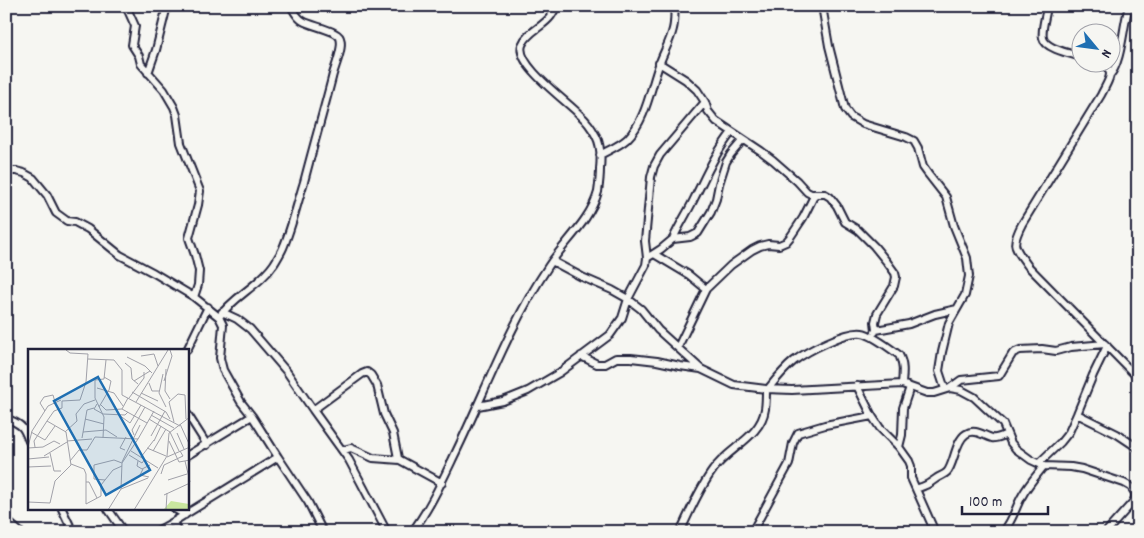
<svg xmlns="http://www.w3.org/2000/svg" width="1144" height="538" viewBox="0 0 1144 538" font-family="Dekko,sans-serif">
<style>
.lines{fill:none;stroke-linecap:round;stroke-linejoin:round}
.street-casing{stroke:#22223b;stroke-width:10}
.street{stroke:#f6f6f2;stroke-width:6}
.inset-road{fill:none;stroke:#a1a1a9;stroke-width:1}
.view{fill:#1f6fb2;fill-opacity:0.15;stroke:#1f6fb2;stroke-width:2.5}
.inset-edge{fill:none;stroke:#22223b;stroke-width:2.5}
</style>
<rect width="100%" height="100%" fill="#f6f6f2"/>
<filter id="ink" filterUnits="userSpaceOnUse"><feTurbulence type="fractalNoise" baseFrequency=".02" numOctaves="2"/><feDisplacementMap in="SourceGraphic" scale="10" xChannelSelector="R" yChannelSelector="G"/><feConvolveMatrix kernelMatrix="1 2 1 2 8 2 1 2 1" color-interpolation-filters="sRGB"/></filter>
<g filter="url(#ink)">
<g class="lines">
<g class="street-casing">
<path id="street" d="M126 6 135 26 132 45 139 56 141 64 164 90 174 107 177 115 181 143 200 191 198 205 189 238 195 255 199 271 198 285 194 297
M822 6 829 46 845 109 851 117 863 124 906 137 914 141 918 148 923 167 928 174 946 197 954 226 967 258 969 276 965 295 949 323 942 352 939 371 945 389
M1047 6C1046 16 1041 29 1043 38 1045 49 1072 54 1082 57
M1099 62C1118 71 1108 80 1101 95L1022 224C1010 247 1015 247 1028 266L1138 378
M659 63 686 80 697 90 705 102 708 111 716 121 761 151 773 160 797 181 807 192 811 194H825L830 197 837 206 845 222 858 230 874 246 887 262 895 273 896 277 894 286 877 314 875 322 876 330
M148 73 156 50 167 6
M1110 75C1122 61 1123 25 1129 6
M600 155C609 150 619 146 627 139 646 120 650 90 659 65 663 53 670 42 673 29 675 22 674 14 675 6
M6 171H16L24 173 33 178 47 195 56 213 67 221 75 222 88 229 120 255 154 273 194 297 219 317 223 325 220 358 223 370 241 402 252 416 278 457 308 502 323 532
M673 239C679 225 688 212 695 197 706 175 716 152 732 132
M654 254 689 275 706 289
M647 258 661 249 673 239 690 237 698 233 711 212 716 199 719 184 726 162 731 154 743 140
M552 261 582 277 612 290 628 299 641 309 658 330 701 369 734 385 766 389 792 390 902 384 927 393H934L950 388 961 390 974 397 1003 424 1011 443 1016 449 1031 460 1044 466 1071 467 1082 469 1124 483 1131 487 1135 493V498L1133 502 1106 532
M222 312 237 319 250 329 287 372 313 410 349 460 387 532
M219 317C234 296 259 286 274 264 277 259 281 253 283 248 292 227 297 204 304 182 313 147 323 113 332 78 334 68 344 48 340 38 337 30 311 26 303 21 297 18 294 11 291 6
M875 332 876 330 909 324 935 314 957 309
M678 347 706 289 731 265 752 250 760 246 768 244 779 245 786 242 791 236 803 218 815 194
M187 350 208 307
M581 356 597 364H605L616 358H631L657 361 680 366 701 369
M857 386 872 416 880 428 899 447 909 461 911 466V478L935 532
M950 388 961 380 999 376 1013 353 1020 350 1042 349 1056 351 1071 347 1105 344
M768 389C776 379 784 369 794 361 807 351 846 331 862 333 871 334 891 349 899 355 904 364 903 373 902 384
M478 406 503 401 528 391 559 373 610 335 622 318 628 299 646 265 647 258 645 241 651 177 654 166 660 155 705 102
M313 410 362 374 367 372 371 375 377 385 384 414 393 433 398 458 400 460 442 483
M1077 414 1117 434 1138 448
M188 415 207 445
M6 422 10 420C23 425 24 429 29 441
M899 447 902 435 903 408 910 387
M343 450 351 448 373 458 400 460
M188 455 252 416
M1039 463 1061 442 1069 432 1077 414 1093 375 1107 346
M916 489C927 485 927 485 937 478 940 476 944 475 947 472 954 465 955 441 966 434 975 428 984 436 992 438 997 439 1002 436 1007 434
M62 509 73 532
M108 509 124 532
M175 509 185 515
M6 520 20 532
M173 522 178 532
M155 532 173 522 278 457
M412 532C430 508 443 479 456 452 486 390 510 324 548 267 564 242 590 221 598 192 599 185 600 176 600 169 601 159 601 145 596 136 592 128 587 121 580 115 567 101 515 65 522 45 527 32 543 27 551 16 553 13 555 9 557 6
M680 532C690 511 699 489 713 470 728 448 761 437 765 409 766 403 766 396 766 389
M752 532 789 464 793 443 798 433 825 425 872 416
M1003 532C1013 521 1015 508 1022 496 1028 485 1036 476 1044 466"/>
</g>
<use href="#street" class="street"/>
</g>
</g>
<g transform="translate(28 349)">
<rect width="161" height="161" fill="#f6f6f2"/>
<path d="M143 152 161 155V161L136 160Z" fill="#c9e79f"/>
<path class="inset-road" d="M113 7 126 5 130 17M99 8 117 17 124 24M60 10 86 11 94 21V46L152 77M97 14 103 19 104 30 110 35M138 20 137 42 142 50M135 25 131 44 138 58M106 32 122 22M136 32 144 7 142 1M121 34 124 42H131M69 39 86 44 95 57M104 43 138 63 142 70M113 44 130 52M100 49 94 60 119 74M101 49 116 29V23M108 53 140 1M69 55 66 60 75 65M73 56 78 61 94 60M71 58 81 41 83 32 76 28M17 62 12 54 16 48 25 46 27 53M75 65 97 66 100 63M91 66 102 74 113 56M123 66 146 79M57 70 76 75M121 70 142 83 151 102M146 73 141 53 150 45 157 46 158 70M152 75 162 97M3 83 17 91 27 77M37 83 49 72 48 65 56 55 67 51M55 83 78 81 89 88M149 84 156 100M106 86 104 81 117 58M123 87 137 62M54 89 59 61 66 59M75 89 76 68 67 49V31L76 30 78 11M39 92 64 90M126 92 133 77M141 92 151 113 162 111M0 98 4 82 20 57 33 51M7 98 6 92 19 72M0 99 15 98 26 92 32 95M119 99 138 107M97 101 92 99 98 88M103 102 130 119M125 102 138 80M22 104 26 122H33M101 106 114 114 117 110M16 107 39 93M113 108 126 91M139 108 162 98M0 110 21 108M42 112 51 101H59L67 88 110 90 126 62M110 112 109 117 114 120 122 116M157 112 162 133M94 113 112 76M43 115 56 120 58 125V155L73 147V136L85 121 94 117M0 118 23 117M115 120 112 126 121 128M133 125 136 116 155 107 152 102M77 131 66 130V116L86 111 94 114M140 131 159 125M58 133H61L69 149M93 140 120 129M136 146 162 134M0 153 22 154 27 132 43 116 38 83 19 72 26 62 34 59V52L52 51 58 33 60 5 42 4 38 1M80 161 93 140 94 114 110 90M106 161 139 107 141 84 162 68M138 161 139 144"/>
<path class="view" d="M70 28 122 121 78 146 26 52Z"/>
<rect width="161" height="161" class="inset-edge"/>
</g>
<rect width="1144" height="538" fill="none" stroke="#f6f6f2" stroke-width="25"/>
<rect x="12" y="12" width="1119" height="513" fill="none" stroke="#22223b" stroke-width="2" filter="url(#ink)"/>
<g transform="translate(1096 48) rotate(119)"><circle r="24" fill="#f6f6f2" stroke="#a1a1a9"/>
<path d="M0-4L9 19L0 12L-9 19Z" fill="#1f6fb2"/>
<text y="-8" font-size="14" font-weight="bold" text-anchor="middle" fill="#22223b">N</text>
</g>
<path d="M962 506v8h86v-8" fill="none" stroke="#22223b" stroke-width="2.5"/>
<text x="969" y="506" font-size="15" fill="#22223b" stroke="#f6f6f2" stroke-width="4" paint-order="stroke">100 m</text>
</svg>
